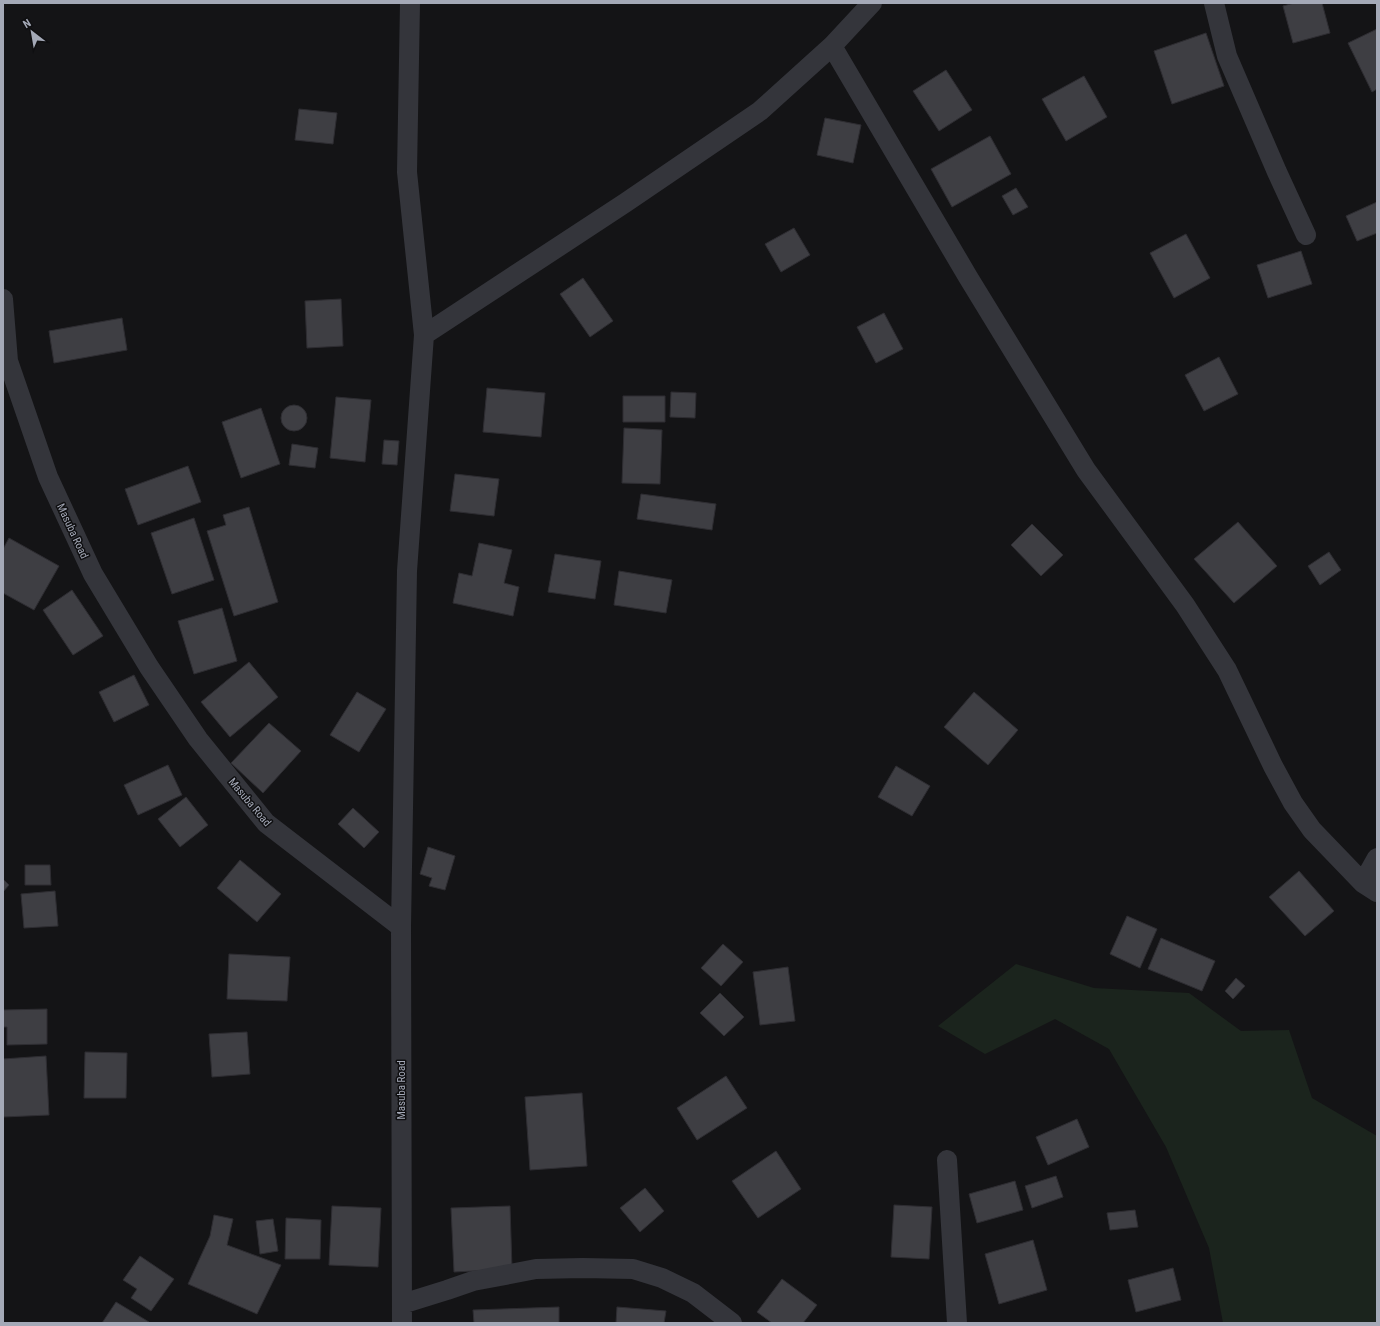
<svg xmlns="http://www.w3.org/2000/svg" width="1380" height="1326" viewBox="0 0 1380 1326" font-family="'Roboto Condensed',sans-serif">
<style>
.green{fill:#1b241d}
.building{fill:#3e3e43;stroke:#2e2d32}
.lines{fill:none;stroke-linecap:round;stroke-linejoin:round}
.street{stroke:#34353b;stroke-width:20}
.labels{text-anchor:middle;stroke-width:3;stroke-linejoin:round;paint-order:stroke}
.street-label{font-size:11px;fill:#a4a9b7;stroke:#0f0f11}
</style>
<rect width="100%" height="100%" fill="#141416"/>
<path class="green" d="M1016 964 1094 988 1189 993 1241 1031 1289 1030 1312 1098 1377 1136V1323H1223L1209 1248 1166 1147 1109 1049 1055 1019 985 1054 938 1026Z"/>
<path class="building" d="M1294 3H1322L1330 33 1293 43 1283 6Z
M1377 29V89L1372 92 1348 43Z
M1206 33 1224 86 1172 104 1154 51Z
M946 70 972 110 939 131 913 91Z
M1084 76 1107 117 1066 141 1042 99Z
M299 109 337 113 333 144 295 140Z
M825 118 861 125 853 163 817 155Z
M990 136 1011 174 952 207 931 169Z
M1016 188 1028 207 1013 215 1002 196Z
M1377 202V233L1357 241 1346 216Z
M794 228 810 255 781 272 765 244Z
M1186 234 1210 278 1174 298 1150 253Z
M1301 251 1312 284 1268 298 1257 265Z
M583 278 613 321 590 337 560 294Z
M341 299 343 346 307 348 305 301Z
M884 313 903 349 876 363 857 327Z
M122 318 127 350 54 363 49 331Z
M1219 357 1238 394 1204 411 1185 375Z
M487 388 545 393 541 437 483 432Z
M671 392 696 393 695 418 670 417Z
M623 396H665V422H623Z
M336 397 371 400 365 462 330 458Z
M281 418a13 13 0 1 1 26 0a13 13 0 1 1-26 0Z
M261 408 280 464 241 478 222 422Z
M624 428 662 430 660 484 622 483Z
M384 440 399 441 397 465 382 464Z
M292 444 318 448 315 468 289 465Z
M188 466 201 502 138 525 125 489Z
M455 474 499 479 494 516 450 511Z
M641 494 716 504 712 530 637 519Z
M249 507 278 602 234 616 207 531 226 525 223 515Z
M194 518 214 580 172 594 151 533Z
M1238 522 1277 566 1234 603 1194 559Z
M1032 524 1063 555 1041 576 1011 545Z
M9 538 59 566 34 610 3 593V549Z
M479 543 512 550 504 583 519 587 513 616 453 603 459 573 472 576Z
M1329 552 1341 570 1320 585 1308 566Z
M555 554 601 561 595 599 548 592Z
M619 571 672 580 666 613 614 605Z
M72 590 103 636 73 655 43 610Z
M222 608 237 661 194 674 178 621Z
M249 662 278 697 230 737 201 702Z
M134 675 149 705 114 722 99 692Z
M357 692 386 709 359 752 330 735Z
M974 692 1018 730 988 765 944 727Z
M269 723 301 751 263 793 231 763Z
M168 765 182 795 138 815 124 785Z
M896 766 930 786 912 816 878 797Z
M186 797 208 825 180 847 158 819Z
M353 808 379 832 364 848 338 824Z
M428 847 455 856 445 890 429 886 432 878 420 874Z
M240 860 281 894 257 922 217 888Z
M25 865H50L51 885H25Z
M1299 871 1334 911 1305 936 1269 897Z
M3 879 9 885 3 892Z
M55 891 58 926 24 928 21 894Z
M1127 916 1157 929 1140 968 1110 954Z
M1161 938 1215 961 1202 991 1148 969Z
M723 944 743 962 721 986 701 968Z
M229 954 290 957 287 1001 227 999Z
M788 967 795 1021 760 1025 753 972Z
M1236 978 1245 986 1233 999 1225 991Z
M720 993 744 1017 724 1036 700 1013Z
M47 1009V1044L7 1045V1027H3V1010Z
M247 1032 250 1074 212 1077 209 1034Z
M85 1052 127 1053 126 1098H84Z
M46 1056 49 1115 3 1117V1059Z
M726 1076 747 1108 697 1140 677 1108Z
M582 1093 587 1166 530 1170 525 1097Z
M1077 1119 1089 1147 1048 1165 1036 1137Z
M776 1151 801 1189 758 1218 732 1181Z
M1056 1176 1063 1197 1032 1208 1025 1186Z
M1015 1181 1023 1210 977 1223 969 1194Z
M645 1188 664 1211 640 1232 620 1208Z
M894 1205 932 1207 929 1259 891 1257Z
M332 1206 381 1208 378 1267 329 1265Z
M510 1206 512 1269 454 1272 451 1208Z
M1135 1210 1138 1227 1110 1230 1107 1213Z
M214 1215 233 1219 227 1245 281 1265 257 1314 188 1284 210 1236Z
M286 1218 321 1220 320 1259H285Z
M273 1219 278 1251 260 1254 256 1221Z
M1033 1240 1047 1290 999 1304 985 1254Z
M140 1256 174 1279 151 1311 131 1298 137 1289 123 1280Z
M1173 1268 1181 1300 1136 1312 1128 1280Z
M782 1279 817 1305 803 1323H772L757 1312Z
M116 1302 149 1322 148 1323H102Z
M559 1307V1323H474L473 1310Z
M617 1307 666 1311 664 1323H616Z"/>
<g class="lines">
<path class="street" d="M1214 3 1227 56 1277 172 1306 235
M832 46 968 277 1086 470 1185 605 1227 670 1273 766 1293 803 1312 830 1363 883 1377 892
M3 299 8 361 48 477 93 574 149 667 198 739 266 823 401 927 402 1323
M424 335 625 203 760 111 832 46 872 3
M1363 883 1377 858
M401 927 407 571 424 335 407 172 410 3
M947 1160 957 1323
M402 1304 447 1290 473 1281 536 1269 583 1268 633 1269 662 1278 693 1293 732 1323"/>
</g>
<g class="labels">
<g class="street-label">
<text transform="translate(73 531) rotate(65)" y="4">Masuba Road</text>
<text transform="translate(250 802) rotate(50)" y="4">Masuba Road</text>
<text transform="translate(401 1090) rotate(-90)" y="4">Masuba Road</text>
</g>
</g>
<rect width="1380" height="1326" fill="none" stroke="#a4a9b7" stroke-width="8"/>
<g transform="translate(32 32) rotate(329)" stroke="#0f0f11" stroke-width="3" paint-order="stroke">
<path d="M0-3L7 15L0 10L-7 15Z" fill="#a4a9b7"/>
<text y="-6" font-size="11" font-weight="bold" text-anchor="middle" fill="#a4a9b7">N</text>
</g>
</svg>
